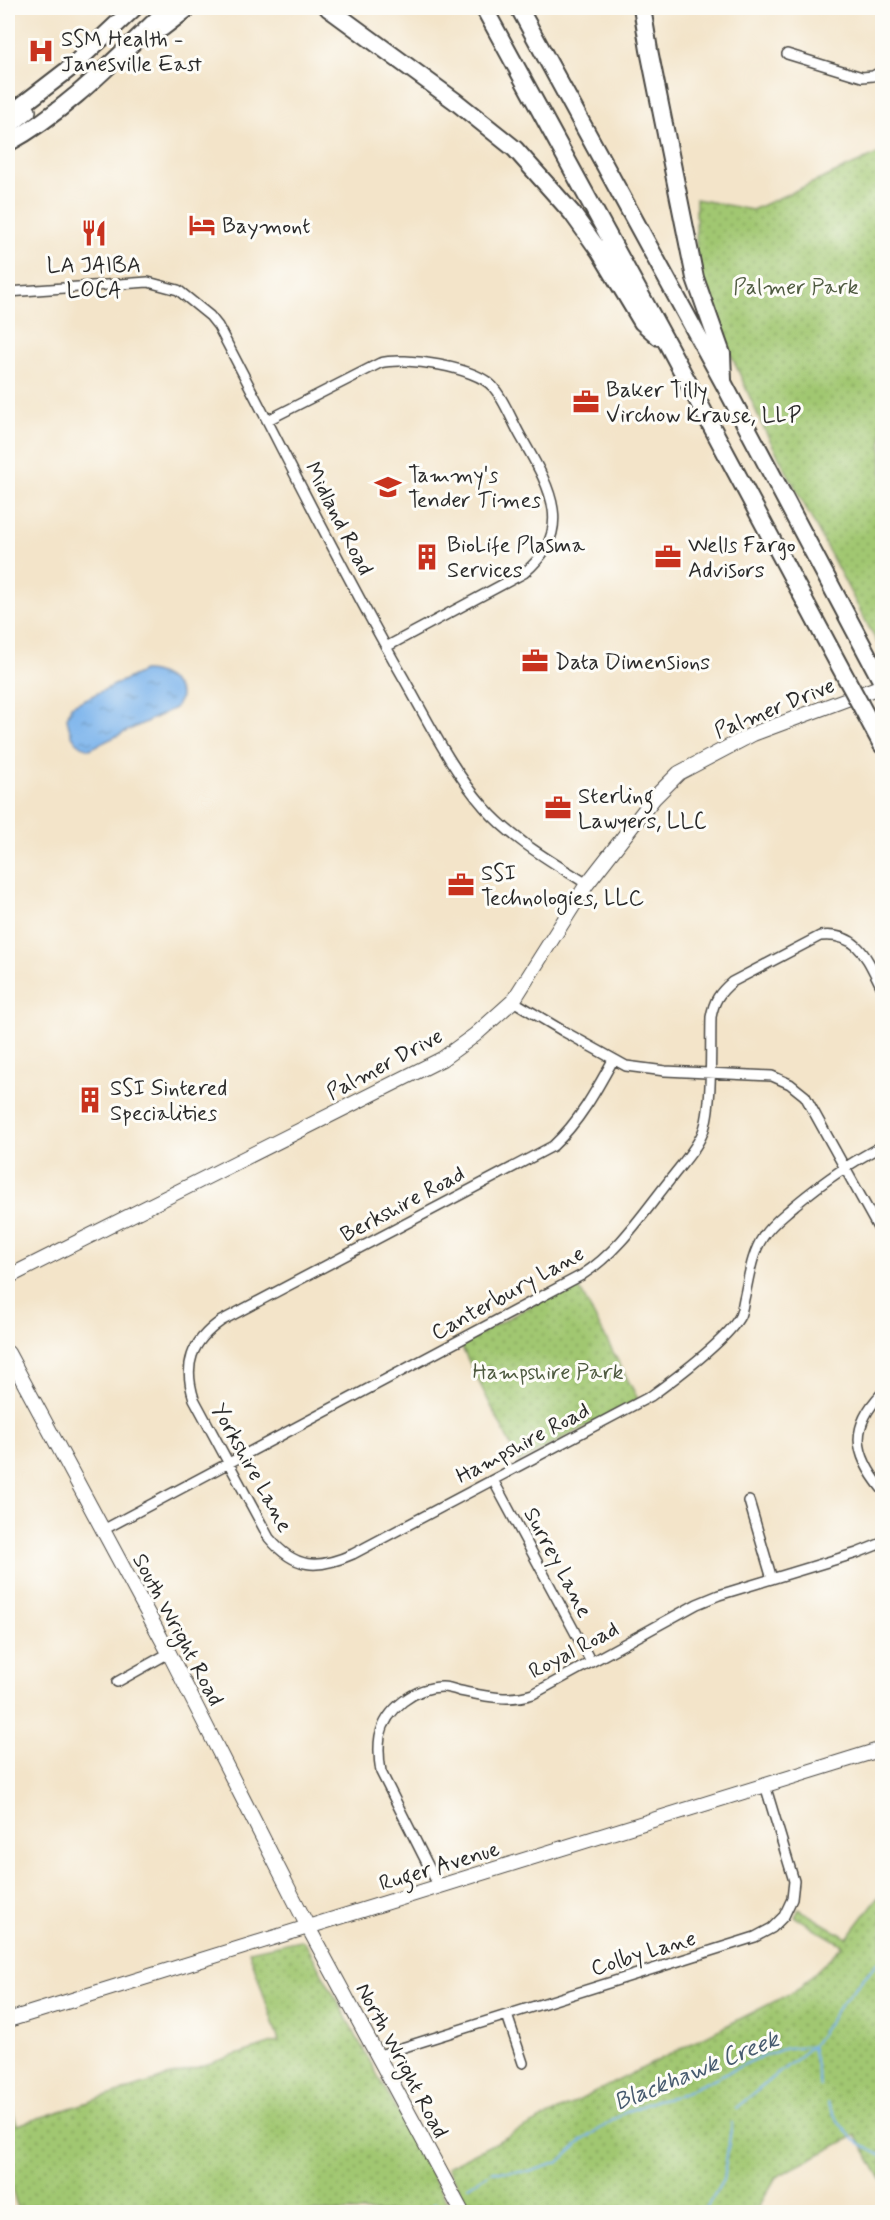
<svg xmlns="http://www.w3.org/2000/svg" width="890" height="2220" viewBox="0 0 890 2220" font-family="Mynerve,sans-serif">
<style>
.grass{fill:url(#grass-dots);stroke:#66794e;stroke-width:1.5}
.water{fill:url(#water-ripples);stroke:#53708c;stroke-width:1.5}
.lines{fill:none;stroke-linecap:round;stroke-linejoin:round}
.stream{stroke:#7bb4ec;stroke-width:2}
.street-casing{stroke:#494743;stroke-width:12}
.secondary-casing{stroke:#494743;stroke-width:16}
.primary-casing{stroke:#494743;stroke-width:18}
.highway-casing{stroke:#494743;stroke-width:20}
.street{stroke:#fff;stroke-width:9}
.secondary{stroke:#fff;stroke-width:14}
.primary{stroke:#fff;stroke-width:15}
.highway{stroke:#fff;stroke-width:16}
.highway-bridge-casing{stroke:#494743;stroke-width:20;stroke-linecap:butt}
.highway-bridge{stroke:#fff;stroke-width:16}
.labels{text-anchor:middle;stroke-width:6;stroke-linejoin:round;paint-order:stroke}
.poi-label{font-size:22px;fill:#2b2b2b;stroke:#fdfcf7;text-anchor:start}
.park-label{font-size:22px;fill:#4e5a40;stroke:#fdfcf7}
.street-label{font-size:22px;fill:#2b2b2b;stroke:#fdfcf7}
.water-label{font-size:24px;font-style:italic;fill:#475b6f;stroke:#fdfcf7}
</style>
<defs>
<pattern id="grass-dots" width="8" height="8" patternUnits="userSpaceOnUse" patternTransform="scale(1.5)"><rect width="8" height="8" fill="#a1c771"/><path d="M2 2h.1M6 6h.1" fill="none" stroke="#83a25d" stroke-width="1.8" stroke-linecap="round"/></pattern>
<pattern id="water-ripples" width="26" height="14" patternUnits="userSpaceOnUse" patternTransform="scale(1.5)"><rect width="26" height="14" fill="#7bb4ec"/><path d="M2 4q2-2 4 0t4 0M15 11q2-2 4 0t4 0" fill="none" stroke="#6593bf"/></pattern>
</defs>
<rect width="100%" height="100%" fill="#fdfcf7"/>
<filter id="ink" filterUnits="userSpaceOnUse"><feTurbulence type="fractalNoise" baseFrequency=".0167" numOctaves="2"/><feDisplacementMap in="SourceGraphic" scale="12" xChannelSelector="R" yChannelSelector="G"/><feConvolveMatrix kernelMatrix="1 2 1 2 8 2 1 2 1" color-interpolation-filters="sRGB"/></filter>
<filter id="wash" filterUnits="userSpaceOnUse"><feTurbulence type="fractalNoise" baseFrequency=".008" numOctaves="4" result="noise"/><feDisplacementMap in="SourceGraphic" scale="24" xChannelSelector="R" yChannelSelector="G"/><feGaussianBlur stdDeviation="1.35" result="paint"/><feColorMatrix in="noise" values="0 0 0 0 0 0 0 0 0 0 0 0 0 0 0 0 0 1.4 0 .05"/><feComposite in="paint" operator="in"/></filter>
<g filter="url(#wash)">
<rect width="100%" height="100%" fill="#f3e4c9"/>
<path class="grass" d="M882 152V652L763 427 696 275V199L752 210Z
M576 1282 638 1399 519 1462 460 1344Z
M882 1892V2181L856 2135 776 2177 756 2212H472L447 2167 797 1990 843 1945 795 1917 799 1909 847 1938Z
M300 1940 305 1942 452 2212H19L8 2177V2095L17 2125 279 2041 249 1951Z"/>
<path class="water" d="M143 671C158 670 178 681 181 697L175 708 90 749C74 746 69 732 67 718L71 706Z"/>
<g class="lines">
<path class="stream" d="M827 2103C845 2133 851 2141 882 2156
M736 2108 812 2046 844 2000 878 1962 882 1961
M468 2186 493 2171 529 2172 559 2162 583 2140 624 2113 656 2100 677 2096 756 2059 786 2048 812 2046 820 2086
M420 2212 435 2204
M704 2212 723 2180 732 2123"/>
</g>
</g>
<g filter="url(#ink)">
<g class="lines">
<g class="street-casing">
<path id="street" d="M787 54 862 77 873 76 882 71
M8 292 148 282 178 290 210 316 218 326C280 443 337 562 403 677 428 721 451 769 485 808 513 840 551 861 587 884
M268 420 380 363C404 356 476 367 493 387 504 399 512 421 520 435 547 483 578 529 524 573L386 647
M513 1001 563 1031 626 1066 665 1071 772 1076 790 1084 805 1096 882 1235
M613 1060C596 1091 579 1122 553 1146L221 1321C191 1342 183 1365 194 1399L269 1538C295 1569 317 1570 353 1554L651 1396C673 1380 728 1339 740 1316 742 1311 743 1304 744 1299 749 1278 751 1255 763 1237 771 1224 784 1215 795 1205 824 1181 849 1163 882 1146
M882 1393C850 1427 853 1453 882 1489
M493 1480 591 1662
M749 1501 772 1579
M103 1530 582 1275C618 1252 642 1215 669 1181 680 1166 696 1150 703 1132 713 1106 710 1047 711 1017 714 1001 719 993 732 982L820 936C859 932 867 959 882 988
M117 1682 169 1653
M439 1887 381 1772C379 1760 378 1748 380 1736 386 1709 415 1687 442 1687 447 1687 454 1689 460 1691 485 1696 508 1702 533 1694L697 1604 719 1595 857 1553 882 1543
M507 2015 523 2063
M376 2056 755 1937 772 1928 784 1916 792 1899 794 1881 765 1785"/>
</g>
<g class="secondary-casing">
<path id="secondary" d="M8 1277 442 1059 475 1035 513 1001 587 884 654 798 679 773 753 734 882 686
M8 1353 169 1653 308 1927 462 2212
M8 2020 882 1749"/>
</g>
<g class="primary-casing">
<path id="primary" d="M8 127 28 111"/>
</g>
<g class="highway-casing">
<path id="highway" d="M328 8 455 101 515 149 572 213 600 252 642 322 659 337
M484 8 668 345 846 678
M519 8 724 384 882 682
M642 8 649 50 695 278 722 354 723 380
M162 28 188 8
M8 116 69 69 134 8
M8 143C69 110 119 55 169 8
M866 715 882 745"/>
</g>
<use href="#street" class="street"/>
<use href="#secondary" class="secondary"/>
<use href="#primary" class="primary"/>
<use href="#highway" class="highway"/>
<g class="highway-bridge-casing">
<path id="highway-bridge" d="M846 678 866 715"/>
</g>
<use href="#highway-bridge" class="highway-bridge"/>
</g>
</g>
<defs>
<g id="hospital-bare" transform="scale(2.07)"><path d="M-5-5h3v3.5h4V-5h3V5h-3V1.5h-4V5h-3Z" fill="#c8321e" stroke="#fdfcf7" stroke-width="2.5" paint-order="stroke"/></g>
<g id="hotel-bare" transform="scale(2.07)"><path d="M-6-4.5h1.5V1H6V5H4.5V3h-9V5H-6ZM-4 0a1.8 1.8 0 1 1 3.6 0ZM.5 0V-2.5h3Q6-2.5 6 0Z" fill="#c8321e" stroke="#fdfcf7" stroke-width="2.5" paint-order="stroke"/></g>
<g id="restaurant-bare" transform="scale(2.07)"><path d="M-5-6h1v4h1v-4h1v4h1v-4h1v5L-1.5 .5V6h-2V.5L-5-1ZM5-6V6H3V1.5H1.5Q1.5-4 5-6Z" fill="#c8321e" stroke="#fdfcf7" stroke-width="2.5" paint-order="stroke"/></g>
<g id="office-bare" transform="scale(2.07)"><path d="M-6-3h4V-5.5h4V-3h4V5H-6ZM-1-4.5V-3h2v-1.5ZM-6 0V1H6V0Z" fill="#c8321e" stroke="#fdfcf7" stroke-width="2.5" paint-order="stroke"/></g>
<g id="school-bare" transform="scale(2.07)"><path d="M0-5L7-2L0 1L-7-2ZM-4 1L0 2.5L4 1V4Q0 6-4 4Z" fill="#c8321e" stroke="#fdfcf7" stroke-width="2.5" paint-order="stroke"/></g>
<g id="building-bare" transform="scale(2.07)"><path d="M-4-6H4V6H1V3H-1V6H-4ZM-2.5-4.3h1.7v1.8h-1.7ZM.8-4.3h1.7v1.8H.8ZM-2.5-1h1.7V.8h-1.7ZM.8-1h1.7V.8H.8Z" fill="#c8321e" stroke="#fdfcf7" stroke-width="2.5" paint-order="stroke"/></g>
</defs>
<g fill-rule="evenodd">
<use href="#hospital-bare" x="41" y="51"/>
<use href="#hotel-bare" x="202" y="225"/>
<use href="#restaurant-bare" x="94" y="233"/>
<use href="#office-bare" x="586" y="402"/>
<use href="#school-bare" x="388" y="487"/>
<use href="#building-bare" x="427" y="557"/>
<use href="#office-bare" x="668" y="557"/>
<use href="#office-bare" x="535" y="661"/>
<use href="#office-bare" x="558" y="808"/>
<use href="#office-bare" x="461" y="885"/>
<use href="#building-bare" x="90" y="1100"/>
</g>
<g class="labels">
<g class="poi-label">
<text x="61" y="46">SSM Health -<tspan x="61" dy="25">Janesville East</tspan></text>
<text x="222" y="233">Baymont</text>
<text x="94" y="272" text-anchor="middle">LA JAIBA<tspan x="94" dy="25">LOCA</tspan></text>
<text x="606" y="397">Baker Tilly<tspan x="606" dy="25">Virchow Krause, LLP</tspan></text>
<text x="408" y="482">Tammy's<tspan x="408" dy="25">Tender Times</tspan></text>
<text x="447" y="552">BioLife Plasma<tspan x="447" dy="25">Services</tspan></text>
<text x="688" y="552">Wells Fargo<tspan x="688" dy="25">Advisors</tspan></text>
<text x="555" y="669">Data Dimensions</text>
<text x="578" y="803">Sterling<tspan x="578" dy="25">Lawyers, LLC</tspan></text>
<text x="481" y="880">SSI<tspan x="481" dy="25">Technologies, LLC</tspan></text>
<text x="110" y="1095">SSI Sintered<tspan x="110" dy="25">Specialities</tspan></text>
</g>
<g class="park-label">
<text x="796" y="294">Palmer Park</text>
<text x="548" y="1379">Hampshire Park</text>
</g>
<g class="street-label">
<text transform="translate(340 518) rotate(63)" y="8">Midland Road</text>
<text transform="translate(774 707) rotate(-22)" y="8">Palmer Drive</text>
<text transform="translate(384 1063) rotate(-28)" y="8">Palmer Drive</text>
<text transform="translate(402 1203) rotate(-28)" y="8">Berkshire Road</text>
<text transform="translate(507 1292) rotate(-29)" y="8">Canterbury Lane</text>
<text transform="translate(522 1442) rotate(-28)" y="8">Hampshire Road</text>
<text transform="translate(253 1467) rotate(61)" y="8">Yorkshire Lane</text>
<text transform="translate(559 1562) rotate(62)" y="8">Surrey Lane</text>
<text transform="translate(179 1629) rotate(62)" y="8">South Wright Road</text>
<text transform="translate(573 1649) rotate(-28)" y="8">Royal Road</text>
<text transform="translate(439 1865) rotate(-17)" y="8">Ruger Avenue</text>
<text transform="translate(643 1952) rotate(-17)" y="8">Colby Lane</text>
<text transform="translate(403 2060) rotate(62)" y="8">North Wright Road</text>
</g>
<g class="water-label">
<text transform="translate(696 2070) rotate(-22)" y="8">Blackhawk Creek</text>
</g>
</g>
<rect width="890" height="2220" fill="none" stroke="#fdfcf7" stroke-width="30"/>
</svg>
